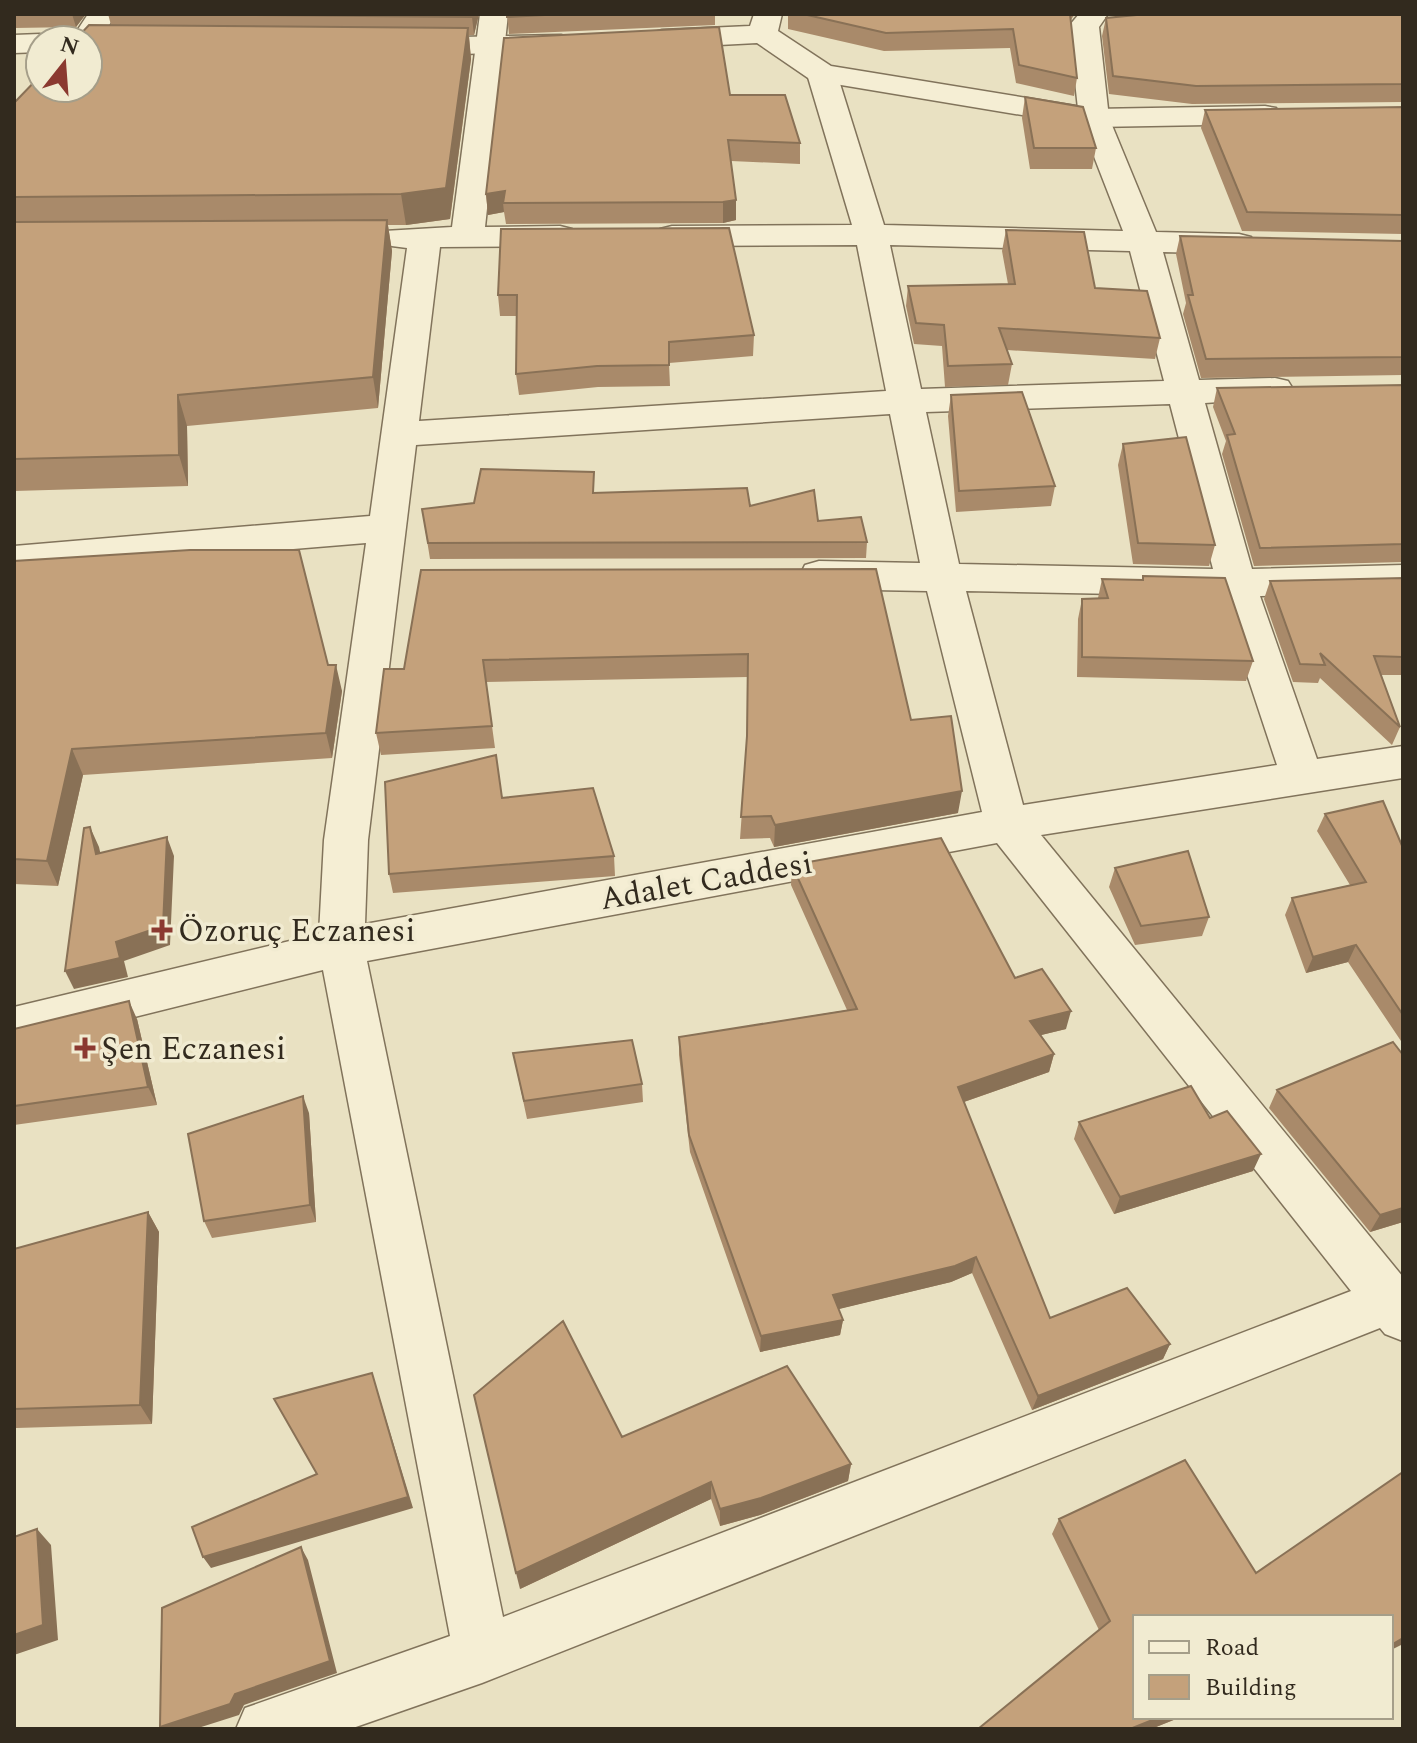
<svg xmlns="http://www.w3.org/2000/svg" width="1417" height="1743" viewBox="0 0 1417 1743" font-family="Spectral,serif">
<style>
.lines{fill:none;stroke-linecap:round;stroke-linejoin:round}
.minor-casing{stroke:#81735b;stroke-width:3}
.tertiary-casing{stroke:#81735b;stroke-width:3}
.minor{fill:#f5eed4;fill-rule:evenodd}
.tertiary{fill:#f5eed4;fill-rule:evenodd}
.wall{fill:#a98a6a}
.shaded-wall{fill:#897156}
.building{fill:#c4a17b;stroke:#897156;stroke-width:2}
.poi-dot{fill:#8b3930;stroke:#f1ebd1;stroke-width:3}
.labels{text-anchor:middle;stroke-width:7;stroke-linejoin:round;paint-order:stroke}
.street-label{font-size:32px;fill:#322a1e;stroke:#f1ebd1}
.poi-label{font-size:32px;fill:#322a1e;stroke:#f1ebd1;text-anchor:start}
</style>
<rect width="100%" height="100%" fill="#e9e1c2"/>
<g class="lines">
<g class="minor-casing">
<path id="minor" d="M88 14H116L96 46 88 48V40H71Z
M480 14H508L485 227 560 226 572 229 576 236 572 243 560 246 440 247 419 421 886 391 857 245 672 246 660 243 656 236 660 229 672 226 852 225 807 74 811 68H833L837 74 884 225 1123 231 1079 118 1069 26 1079 14H1108L1099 27 1109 118 1156 232 1239 234 1251 237 1255 244 1251 251 1239 254 1163 252 1199 380 1275 378 1288 381 1293 389 1288 397 1205 403 1252 569 1403 565V593L1260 596 1317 759 1403 746V778L1041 835 1403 1277V1341L1385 1334 1380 1328 482 1683 350 1729H236L245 1708 450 1636 323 970 14 1047V1007L319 934 324 840 366 543 14 572V546L370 516 407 248 384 245 380 238 384 231 452 227ZM890 245 1130 251 1164 381 921 389ZM1170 404 1213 569 959 564 926 412ZM890 414 920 563 819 561 805 565 800 575 805 585 819 589 927 591 982 812 365 924 368 840 416 445ZM966 591 1221 596 1277 765 1023 805ZM997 843 1351 1291 503 1617 367 961Z"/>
</g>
<g class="tertiary-casing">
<path id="tertiary" d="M754 14H782L778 31 831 66 1094 109 1265 106 1276 108 1280 115 1276 122 1265 124 1094 127 811 80 757 43 662 48 652 45 647 39 652 33 662 30 750 26Z
M40 34 53 40H40V52L14 53V35Z
M561 35 571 38 576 44 571 50 410 56 400 53 395 47 400 41 410 38Z"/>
</g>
<use href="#minor" class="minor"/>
<use href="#tertiary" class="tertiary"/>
</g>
<path class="wall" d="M14 14H86L76 27 14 28Z
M108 14H479L474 35H469L471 59 450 219 406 225H388L392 251 378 408 187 426 188 486 14 491V103L111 25Z
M507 14H715V25L509 34Z
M788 14H1075L1070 21 1077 78 1074 96 1016 83 1010 48 884 51 788 29Z
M1403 14V102L1192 104 1109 94 1102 36 1106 18Z
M730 95 800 143V164L731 161 736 200V220L723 223 506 224 504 212 488 215 486 194Z
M1025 97 1096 148 1092 169H1030L1022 118Z
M1403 107V234L1242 231 1201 128 1205 110Z
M501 229 754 335 753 356 669 363 670 386 598 387 519 395 516 374 517 316H500L498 295Z
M1006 230 1095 288 1160 338 1155 359 1007 350 1012 364 1008 385 945 387 942 346 914 344 906 306 908 286 1008 284 1002 251Z
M1180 236 1403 241V375L1201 378 1183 314 1186 303 1176 254Z
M1403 385V562L1254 566 1222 454 1226 441 1213 407 1217 388Z
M951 395 1055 486 1051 506 956 512 948 416Z
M1123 444 1215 545 1209 566 1133 564 1118 465Z
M595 493 750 506 818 521 867 542 866 558 430 559 422 509Z
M14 561 328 665 342 691 332 758 83 775 58 886 14 884Z
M876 569 911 720 958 813 774 847 770 838 740 839 747 741 748 677 486 682 495 748 381 755 376 733 404 669Z
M1143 576 1253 661 1246 681 1077 677 1078 619 1082 599 1098 598 1102 579 1142 580Z
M1403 578V675H1380L1400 727 1392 745 1320 678 1318 683 1293 682 1264 599 1270 581Z
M502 798 614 856 615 876 393 893 389 874Z
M1325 814 1403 848V1044L1348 962 1306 973 1285 915 1292 898 1350 885 1317 831Z
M792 865 1015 978 1066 1029 1041 1035 1054 1054 1049 1072 964 1102 1050 1318 1170 1344 1163 1359 1032 1410 972 1273 951 1282 838 1309 843 1320 840 1335 760 1352 690 1152 679 1055V1037L847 1010 791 885Z
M1115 868 1209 917 1202 936 1135 945 1109 887Z
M137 1019 157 1105 14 1125V1029Z
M513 1053 642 1084 643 1102 527 1119Z
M1403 1055V1222L1370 1232 1269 1108 1277 1090Z
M309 1113 316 1222 212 1238 204 1221Z
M1210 1118 1253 1171 1114 1214 1074 1139 1079 1122Z
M148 1212 159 1232 152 1424 16 1428 14 1527V1249Z
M622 1437 851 1464 848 1481 760 1515 720 1526 711 1499 520 1589Z
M1059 1519 1256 1573 1391 1617 1135 1717H1181L1151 1729H978L1099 1630 1052 1534Z"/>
<path class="shaded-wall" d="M72 14H86L76 27Z
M473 14H479L474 35 472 17Z
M468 28 471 59 450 219 406 225 401 194Z
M505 191 503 203 504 212 488 215 486 194Z
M736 200V220L723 223V202Z
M387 220 392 251 378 408 373 377Z
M178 395 187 426 188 486 179 455Z
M336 665 342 691 332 758 326 733Z
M72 749 83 775 58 886 47 861Z
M962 791 958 813 774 847 775 825Z
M90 827 99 847 105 874 96 854Z
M167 837 174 856 170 945 124 961 128 977 74 989 65 971Z
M1356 945 1348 962 1306 973 1313 957Z
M129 1001 137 1019 157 1105 148 1087Z
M1071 1011 1066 1029 1025 1039 1030 1021Z
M1054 1054 1049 1072 955 1105 958 1087Z
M303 1096 309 1113 316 1222 310 1205Z
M1261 1154 1253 1171 1114 1214 1120 1197Z
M1403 1208V1222L1370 1232 1380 1215Z
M148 1212 159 1232 152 1424 140 1405Z
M976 1257 972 1273 951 1282 831 1311 833 1295Z
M843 1320 840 1335 760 1352 761 1336Z
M1170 1344 1163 1359 1032 1410 1038 1396Z
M372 1373 413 1508 211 1568 203 1557 408 1497Z
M14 1426 16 1428 14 1527Z
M851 1464 848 1481 760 1515 720 1526V1509Z
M711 1482V1499L520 1589 516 1573Z
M37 1529 51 1545 58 1640 14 1655V1635Z
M301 1547 308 1560 337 1673 244 1705 239 1715 195 1729H162L160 1727Z
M1403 1638V1644L1391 1650V1645Z
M1160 1717H1181L1151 1729H1130Z"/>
<path class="building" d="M133 14H473L472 17Z
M507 14H563L507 17Z
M803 14H1070L1077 78 1019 65 1013 29 886 33Z
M1147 14H1403V84L1196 86 1113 76 1106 18Z
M89 25 468 28 446 188 401 194 14 197V103L40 76V88H88V40H75Z
M719 27 730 95H785L800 143 728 140 736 200 723 202 503 203 505 191 486 194 504 38Z
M1025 97 1083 107 1096 148H1034Z
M1403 107V215L1247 212 1205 110Z
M387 220 373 377 178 395 179 455 14 459V222Z
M729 228 754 335 669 342V365L597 366 516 374 517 295H498L501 229Z
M1006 230 1084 232 1095 288 1147 291 1160 338 999 328 1012 364 948 366 944 325 916 323 908 286 1015 284Z
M1180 236 1403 241V357L1206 359 1188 295H1193Z
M1403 385V544L1260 548 1227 435 1235 434 1217 388Z
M1022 392 1055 486 959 491 951 395Z
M1186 437 1215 545 1138 543 1123 444Z
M481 469 594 472 593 493 747 488 750 506 814 490 818 521 861 517 867 542 428 543 422 509 474 503Z
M190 550H299L328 665H336L326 733 72 749 47 861 14 859V561Z
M876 569 911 720 951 716 962 791 775 825 771 816 741 817 747 736 748 654 483 660 492 726 376 733 384 669H404L421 570Z
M1143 576 1225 578 1253 661 1082 657V599L1108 598 1102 579 1143 580Z
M1403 578V657L1374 656 1400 727 1320 653 1325 665 1300 664 1270 581Z
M496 755 502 798 593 788 614 856 389 874 385 782Z
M1383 801 1403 848V1015L1356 945 1313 957 1292 898 1366 882 1325 814Z
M90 827 96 854 167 837 163 926 116 942 120 958 65 971 84 828Z
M941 838 1015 978 1042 969 1071 1011 1030 1021 1054 1054 958 1087 1050 1318 1127 1288 1170 1344 1038 1396 976 1257 955 1266 833 1295 843 1320 761 1336 689 1135 679 1037 857 1009 792 865Z
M1188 851 1209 917 1141 926 1115 868Z
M129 1001 148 1087 14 1106V1029Z
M632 1040 642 1084 524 1101 513 1053Z
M1393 1042 1403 1055V1208L1380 1215 1277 1090Z
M1191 1086 1210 1118 1227 1111 1261 1154 1120 1197 1079 1122Z
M303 1096 310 1205 204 1221 188 1134Z
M148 1212 140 1405 14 1409V1249Z
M563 1321 622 1437 787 1366 851 1464 761 1498 720 1509 711 1482 516 1573 474 1395Z
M372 1373 408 1497 203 1557 192 1527 317 1474 274 1399Z
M1185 1460 1256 1573 1403 1472V1638L1391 1645V1617H1135V1717H1160L1130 1729H978L1110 1621 1059 1519Z
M37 1529 43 1625 14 1635V1537Z
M301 1547 330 1661 235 1694 230 1704 160 1727 162 1608Z"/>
<g class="poi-dot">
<path d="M158 918h8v8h8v8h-8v8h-8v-8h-8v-8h8z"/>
<path d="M81 1036h8v8h8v8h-8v8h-8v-8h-8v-8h8z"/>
</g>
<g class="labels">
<g class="street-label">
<text transform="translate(706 880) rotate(-10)" y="11">Adalet Caddesi</text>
</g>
<g class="poi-label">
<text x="178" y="941">Özoruç Eczanesi</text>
<text x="101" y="1059">Şen Eczanesi</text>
</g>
</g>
<rect width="1417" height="1743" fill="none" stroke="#322a1e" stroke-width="32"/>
<rect x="1133" y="1615" width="260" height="104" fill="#f1ebd1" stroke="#a59e89" stroke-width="2"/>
<rect x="1149" y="1641" width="40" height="12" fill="#f5eed4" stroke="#a59e89" stroke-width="2"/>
<text x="1205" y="1655" font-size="24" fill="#322a1e">Road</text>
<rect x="1149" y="1675" width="40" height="24" fill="#c4a17b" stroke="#a59e89" stroke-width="2"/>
<text x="1205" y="1695" font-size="24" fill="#322a1e">Building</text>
<g transform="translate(64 64) rotate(17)"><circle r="38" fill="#f1ebd1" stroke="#a59e89" stroke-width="2"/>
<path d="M0-6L14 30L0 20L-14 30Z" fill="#8b3930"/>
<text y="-12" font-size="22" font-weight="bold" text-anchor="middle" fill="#322a1e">N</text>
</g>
</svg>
